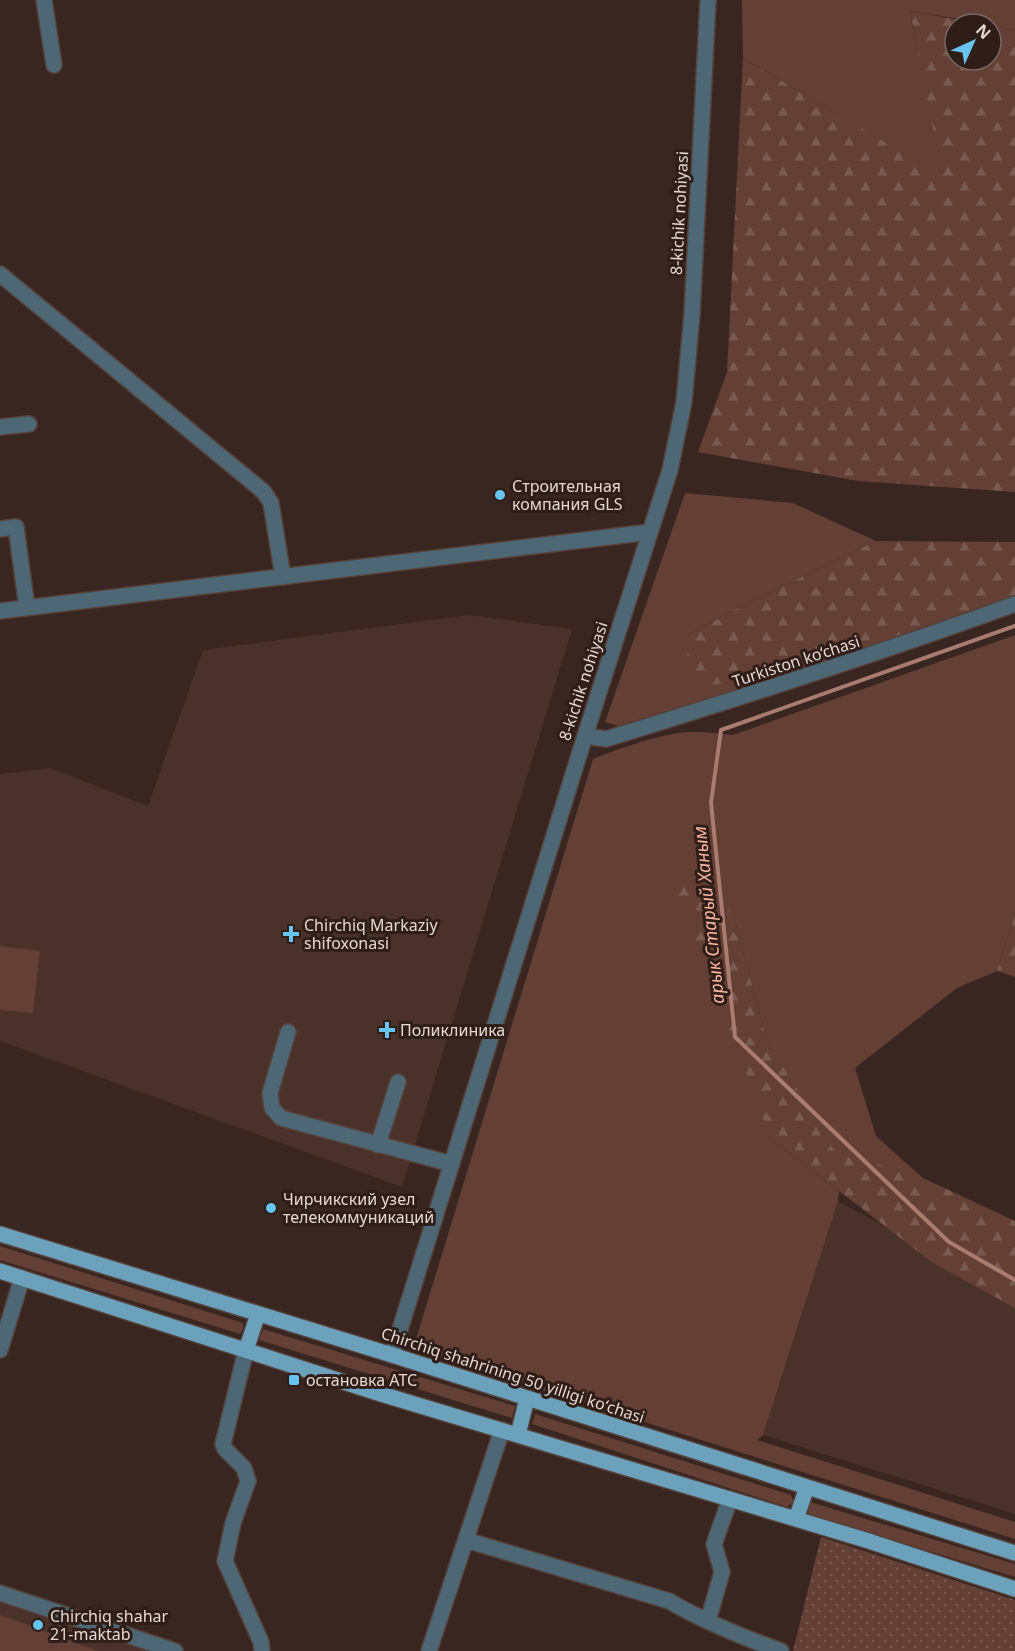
<svg xmlns="http://www.w3.org/2000/svg" width="1015" height="1651" viewBox="0 0 1015 1651" font-family="'Noto Sans',sans-serif">
<style>
.built{fill:#4a3129}
.grass{fill:#633f35}
.forest{fill:url(#forest-firs)}
.park{fill:url(#park-dots)}
.lines{fill:none;stroke-linecap:round;stroke-linejoin:round}
.stream{stroke:#a87c6f;stroke-width:4}
.minor-casing{stroke:#55423d;stroke-width:18}
.major-casing{stroke:#55423d;stroke-width:18}
.minor{stroke:#4d6774;stroke-width:15}
.major{stroke:#6ba1bb;stroke-width:15}
.poi-dot{fill:#66c4ef;stroke:#2f1d17;stroke-width:2}
.labels{text-anchor:middle;stroke-width:6;stroke-linejoin:round;paint-order:stroke}
.street-label{font-size:16px;fill:#e5d7d3;stroke:#2f1d17}
.poi-label{font-size:16px;fill:#e5d7d3;stroke:#2f1d17;text-anchor:start}
.water-label{font-size:18px;font-style:italic;fill:#fcb5a0;stroke:#2f1d17}
</style>
<defs>
<pattern id="forest-firs" width="22" height="20" patternUnits="userSpaceOnUse" patternTransform="scale(1.5)"><rect width="22" height="20" fill="#633f35"/><path d="M5 1l3.5 6h-7zM16 11l3.5 6h-7z" fill="#795a51"/></pattern>
<pattern id="park-dots" width="8" height="8" patternUnits="userSpaceOnUse" patternTransform="scale(1.5)"><rect width="8" height="8" fill="#633f35"/><path d="M2 2h.1M6 6h.1" fill="none" stroke="#795a51" stroke-width="1.8" stroke-linecap="round"/></pattern>
</defs>
<rect width="100%" height="100%" fill="#3a2620"/>
<path class="built" d="M469 615 572 629 402 1187 0 1041V774L50 768 148 806 203 650Z
M838 1201 1015 1298V1514L763 1435Z
M0 1600 152 1651H0Z"/>
<path class="grass" d="M742 0H1015V30L991 26V24L910 11 943 177 743 58Z
M685 493 793 503 876 541 740 607 686 636 787 675 618 726 605 722Z
M1015 635V914L997 971 957 988 855 1068 876 1136 923 1178 835 1160 766 1037 733 914 771 1139 839 1191 838 1201 763 1435 757 1440 1015 1522V1539L413 1349 593 759C618 749 646 739 673 734 692 730 714 733 733 735Z
M0 946 40 951 33 1013 0 1010Z
M0 1246 243 1323V1329L240 1334 0 1260Z
M263 1329 515 1406 512 1418 259 1340Z
M535 1414 791 1495 794 1502 787 1507 532 1424Z
M810 1502 1015 1564V1577L806 1514Z
M0 1615 98 1651H0Z"/>
<path class="forest" d="M910 11 982 24H955V60H991V26L1015 30V492L858 481 698 452 727 372 743 58 942 176Z
M876 541 1015 542V595L787 675 690 688 686 636 740 607Z
M696 871 733 914 766 1037 834 1150 923 1178 1015 1221V1308L933 1263 771 1139 674 886Z
M1015 914V977L997 971Z"/>
<path class="park" d="M821 1537 1015 1600V1651H793Z"/>
<g class="lines">
<path class="stream" d="M1015 626 721 730 711 803 735 1037 949 1242 1015 1280"/>
<g class="minor-casing">
<path id="minor" d="M44 0 54 65
M0 274 264 492 271 503 283 577
M0 427 29 424
M0 529 16 527 27 608
M0 611 650 532
M585 736 606 739C743 697 880 653 1015 604
M288 1032 270 1093 272 1108 281 1118 452 1164
M378 1145 398 1082
M0 1350 22 1278
M246 1350 223 1444 225 1449 244 1468 248 1481 233 1523 225 1561 261 1642 262 1651
M392 1355 585 736 670 470 684 402 692 314 708 0
M466 1540 669 1601C705 1622 742 1637 781 1651
M0 1593 175 1651
M708 1621 722 1572 714 1544 730 1499
M429 1651 502 1430"/>
</g>
<g class="major-casing">
<path id="major" d="M0 1234 392 1355 1015 1553
M0 1271 381 1394 872 1542 1015 1589
M246 1350 258 1314
M518 1435 527 1398
M796 1519 807 1487"/>
</g>
<use href="#minor" class="minor"/>
<use href="#major" class="major"/>
</g>
<g class="poi-dot">
<circle cx="500" cy="495" r="6"/>
<path d="M288 925h6v6h6v6h-6v6h-6v-6h-6v-6h6z"/>
<path d="M384 1021h6v6h6v6h-6v6h-6v-6h-6v-6h6z"/>
<circle cx="271" cy="1208" r="6"/>
<rect x="288" y="1374" width="12" height="12" rx="3"/>
<circle cx="38" cy="1625" r="6"/>
</g>
<g class="labels">
<g class="street-label">
<text transform="translate(679 213) rotate(-87)" y="6">8-kichik nohiyasi</text>
<text transform="translate(796 661) rotate(-18)" y="6">Turkiston ko‘chasi</text>
<text transform="translate(583 681) rotate(-72)" y="6">8-kichik nohiyasi</text>
<text transform="translate(513 1375) rotate(18)" y="6">Chirchiq shahrining 50 yilligi koʻchasi</text>
</g>
<g class="poi-label">
<text x="512" y="492">Строительная<tspan x="512" dy="18">компания GLS</tspan></text>
<text x="304" y="931">Chirchiq Markaziy<tspan x="304" dy="18">shifoxonasi</tspan></text>
<text x="400" y="1036">Поликлиника</text>
<text x="283" y="1205">Чирчикский узел<tspan x="283" dy="18">телекоммуникаций</tspan></text>
<text x="306" y="1386">остановка АТС</text>
<text x="50" y="1622">Chirchiq shahar<tspan x="50" dy="18">21-maktab</tspan></text>
</g>
<g class="water-label">
<text transform="translate(709 915) rotate(-96)" y="6">арык Старый Ханым</text>
</g>
</g>
<g transform="translate(973 42) rotate(45)"><circle r="28" fill="#2f1d17" stroke="#786762" stroke-width="1.5"/>
<path d="M0-4.5L10 22L0 15L-10 22Z" fill="#66c4ef"/>
<text y="-9" font-size="16" font-weight="bold" text-anchor="middle" fill="#e5d7d3">N</text>
</g>
</svg>
